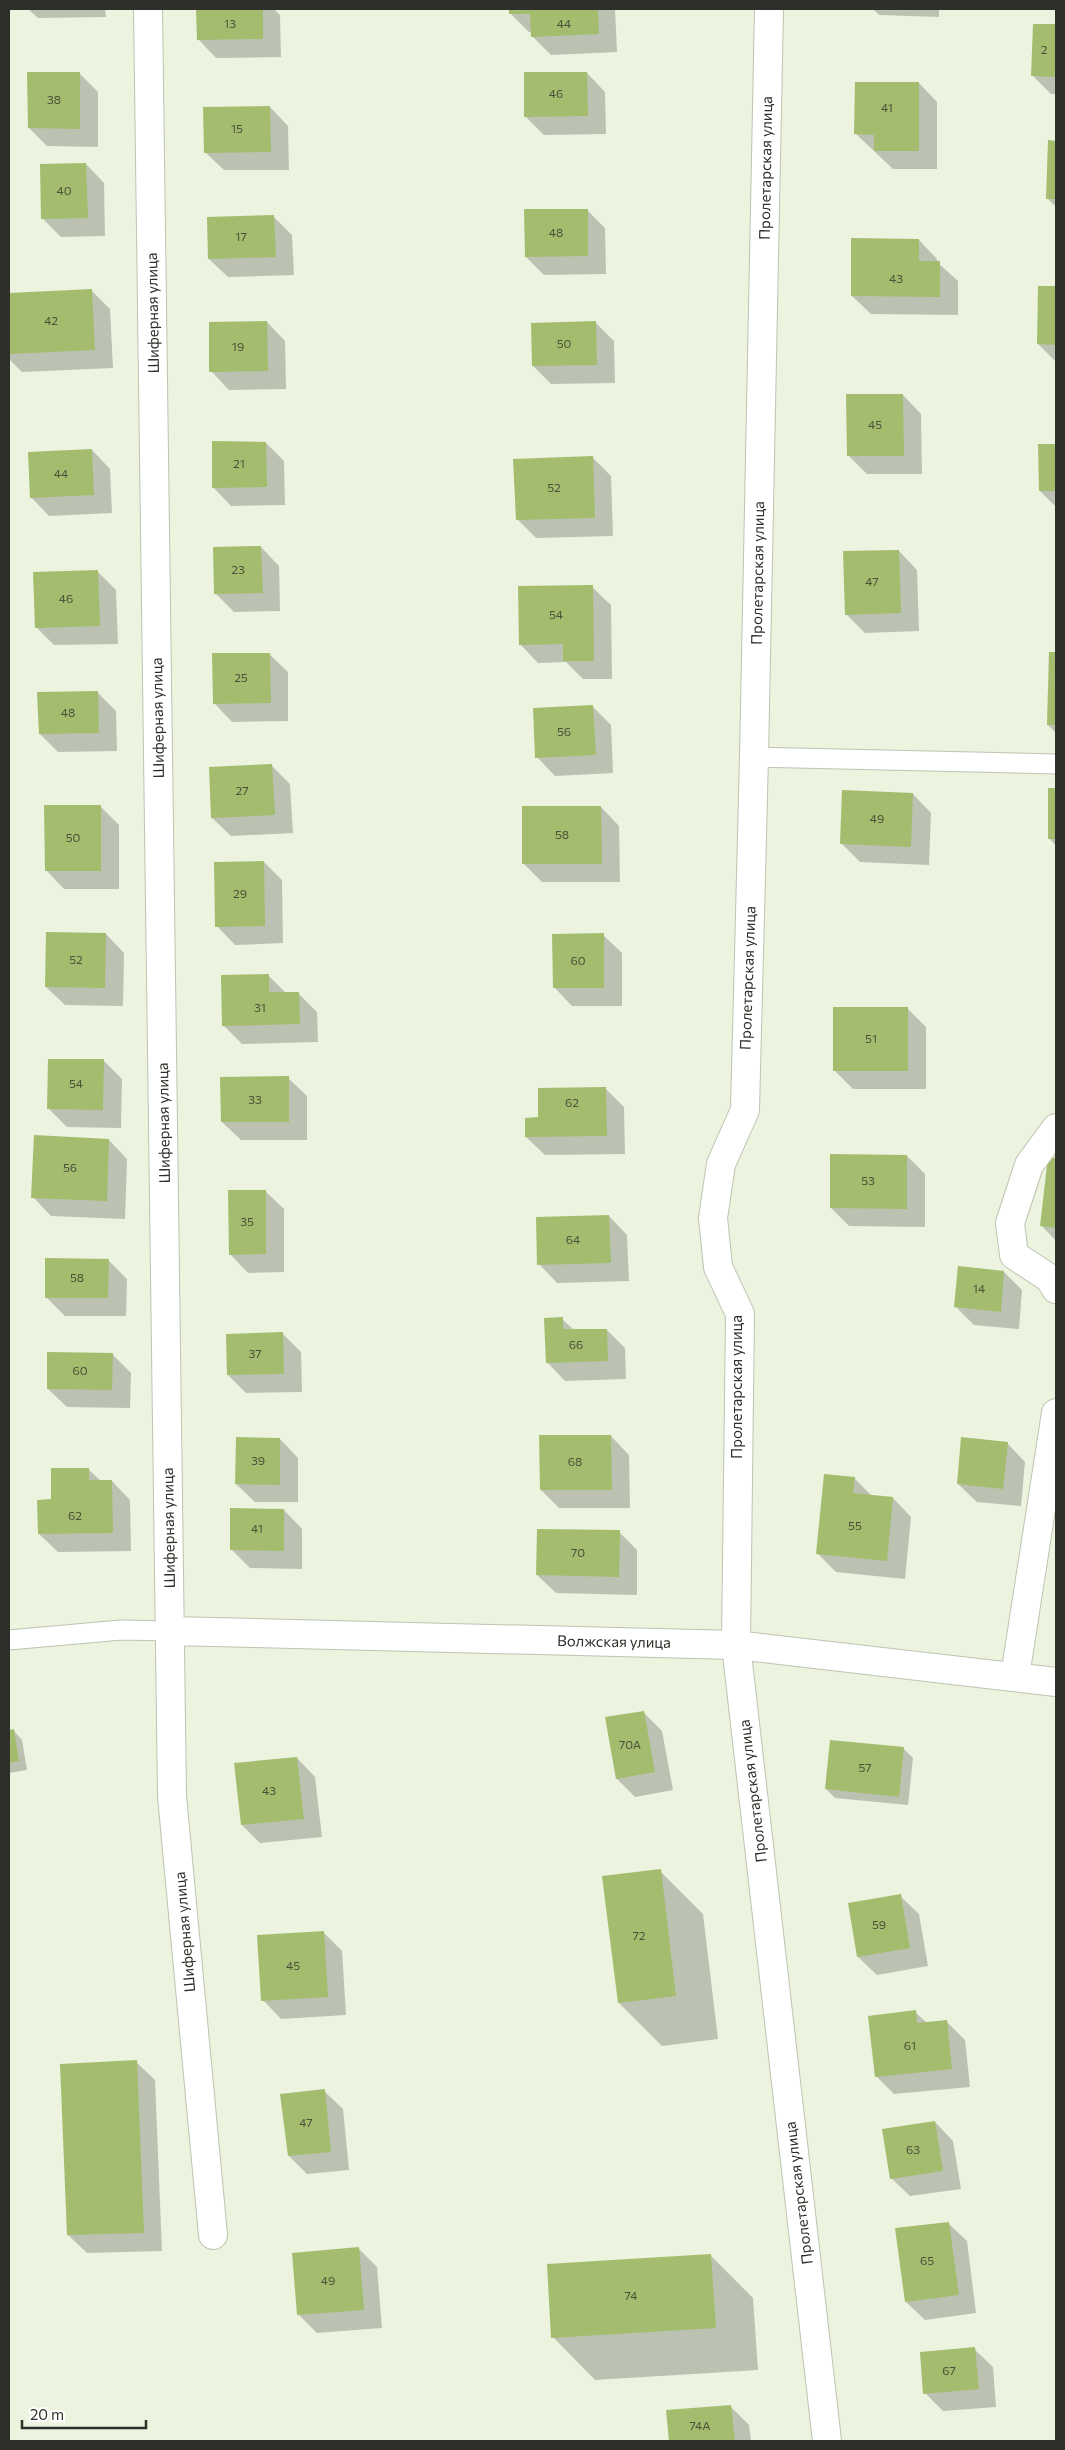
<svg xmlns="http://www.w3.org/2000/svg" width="1065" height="2450" viewBox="0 0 1065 2450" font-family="Commissioner,sans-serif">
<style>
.shadow{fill:#0003}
.building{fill:#a4bc6e}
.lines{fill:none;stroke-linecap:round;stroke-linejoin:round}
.service-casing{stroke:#bdc4b1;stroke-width:21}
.minor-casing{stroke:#bdc4b1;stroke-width:30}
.service{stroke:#fff;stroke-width:19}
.minor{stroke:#fff;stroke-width:28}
.labels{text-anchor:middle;stroke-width:4;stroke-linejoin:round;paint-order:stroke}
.number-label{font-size:12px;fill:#4b523a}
.street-label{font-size:15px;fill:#2d2f28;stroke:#fff}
</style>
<rect width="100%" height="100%" fill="#ecf3df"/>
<path class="shadow" d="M28 9H105L106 17 38 18Z
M198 9H274L280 15 281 57 216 58 198 39Z
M510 9H615L617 52 551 55 532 36V32H529L510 13Z
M873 9H939V17L879 15Z
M1034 25 1056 26V94H1051L1033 76Z
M587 73 605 92 606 134 544 135 525 116Z
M80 74 98 92V147L47 146 29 128Z
M919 83 937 102V169H893L856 134Z
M270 107 288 126 289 170H224L205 152Z
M1049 142H1056V207L1047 198Z
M86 164 104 183 105 236 61 237 43 219Z
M587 210 605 228 606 274 544 275 526 257Z
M273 216 292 235 294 275 228 277 209 259Z
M919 240 937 259V262L958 281V315L871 314 852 296Z
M1040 287H1056V362L1038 344Z
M91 290 110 309 113 368 22 372 9 359V294Z
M267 322 285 341 286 389 229 390 211 371Z
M596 323 614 341 615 383 551 384 533 366Z
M903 395 921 414 922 474H867L848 455Z
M266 443 284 461 285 505 231 506 213 487Z
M1056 445V507L1040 491 1039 446Z
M92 450 110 469 112 513 49 516 31 497Z
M593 458 611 476 613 536 536 538 517 519Z
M261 547 279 566 280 611 234 612 216 594Z
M899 551 917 570 919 631 865 633 846 614Z
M98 572 116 590 118 644 54 645 36 627Z
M592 587 611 605 612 679H583L566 662 538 663 520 644Z
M1050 653H1056V733L1048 725Z
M269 654 288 672V721L232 722 214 703Z
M97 692 116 711 117 751 58 752 40 734Z
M592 706 611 725 613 773 555 776 537 757Z
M272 766 290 784 293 833 231 836 212 818Z
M1049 790H1056V846L1049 838Z
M913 794 931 813 929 865 860 862 841 843Z
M100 806 119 825V889H64L46 870Z
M601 807 619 826 620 882H542L524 864Z
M264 862 282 880 283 943 235 945 217 926Z
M106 934 124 953 123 1006 65 1005 46 987Z
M603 935 622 953V1006H572L554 987Z
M268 975 286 993H298L317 1012 318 1042 242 1044 223 1025Z
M907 1008 926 1027V1089H853L834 1070Z
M104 1061 122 1079 121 1128 67 1127 49 1109Z
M288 1078 307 1096V1140H241L222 1122Z
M606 1089 624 1107 625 1154 545 1155 526 1137 540 1119Z
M109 1140 127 1159 125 1219 51 1216 33 1197Z
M907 1156 925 1174V1227L849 1226 831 1208Z
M1049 1158 1056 1159V1241L1041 1225Z
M265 1191 284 1209V1272L248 1273 230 1254Z
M609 1216 627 1235 629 1281 557 1283 539 1264Z
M108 1260 127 1279 126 1316H65L46 1297Z
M1004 1272 1022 1290 1019 1329 974 1325 956 1307Z
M562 1319 574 1330H607L625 1348 626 1379 565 1381 547 1362Z
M282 1333 301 1352 302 1392 246 1393 228 1375Z
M112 1354 131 1373 130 1408 67 1407 48 1389Z
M611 1436 629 1455 630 1508H559L541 1490Z
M280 1439 298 1458V1502H255L236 1484Z
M1007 1443 1025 1462 1021 1506 977 1502 958 1484Z
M88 1469 101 1481H112L130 1500 131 1551 58 1552 39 1534 52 1501Z
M854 1478 872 1496 893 1498 911 1517 905 1579 836 1572 817 1553Z
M284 1510 302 1529V1569L250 1568 232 1550Z
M619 1532 637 1550V1595L556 1593 537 1575Z
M643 1712 662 1731 673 1790 635 1797 617 1779Z
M13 1730 22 1740 27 1770 9 1773V1731Z
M904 1749 913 1758 908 1805 835 1798 826 1789Z
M297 1758 315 1777 322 1837 260 1843 242 1825Z
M660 1871 703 1914 718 2039 662 2046 619 2003Z
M900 1896 919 1914 928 1966 877 1975 858 1957Z
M323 1932 342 1951 346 2015 281 2019 263 2000Z
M915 2012 927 2023 946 2021 965 2040 970 2087 894 2094 876 2076Z
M136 2062 155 2080 162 2251 87 2253 68 2235Z
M324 2091 343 2109 349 2170 307 2174 289 2156Z
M935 2122 953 2141 961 2189 910 2196 891 2178Z
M948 2223 967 2241 976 2313 925 2320 906 2302Z
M359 2249 377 2267 382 2328 317 2333 299 2315Z
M710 2255 753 2298 758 2370 595 2380 553 2337Z
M974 2349 993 2367 996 2407 943 2411 925 2393Z
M731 2407 749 2425 751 2441H670L667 2412Z"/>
<path class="building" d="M196 9H263V39L197 40Z
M509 9H598L599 34 531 37 530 14H509Z
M1033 24H1056V77L1031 76Z
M27 72H80V129L28 128Z
M524 72H587L588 116 524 117Z
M855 82H919V151H874V135L854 134Z
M270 106 271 152 204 153 203 107Z
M1048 140 1056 141V199H1046Z
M86 163 88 218 41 219 40 164Z
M524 209H588V256L525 257Z
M274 215 276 257 208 259 207 217Z
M851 238 919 239V261H940V297L851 296Z
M1038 286H1056V345L1037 344Z
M92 289 95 350 9 354V293Z
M267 321 268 371 209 372V322Z
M596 321 597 365 532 366 531 323Z
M846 394H903L904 456H847Z
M212 441 266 442 267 487 212 488Z
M1038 444H1056V491H1039Z
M92 449 94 495 30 498 28 452Z
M593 456 595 518 516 520 513 459Z
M261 546 263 593 214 594 213 547Z
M899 550 901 613 845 615 843 551Z
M98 570 100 626 35 628 33 572Z
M593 585 594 661H563V644L519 645 518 586Z
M1049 652H1056V725H1047Z
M212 653H270L271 703 213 704Z
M98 691 99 733 39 734 37 692Z
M593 705 596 755 535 758 533 708Z
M272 764 275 815 211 818 209 767Z
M1048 788H1056V839H1048Z
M842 790 913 793 911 847 840 844Z
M44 805H101V871H45Z
M522 806H601L602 864H522Z
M264 861 265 926 215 927 214 862Z
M46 932 106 933 105 988 45 987Z
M604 933V988H553L552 934Z
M269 974V992H299L300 1024 222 1026 221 975Z
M833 1007H908V1071H833Z
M48 1059H104L103 1110 47 1109Z
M289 1076V1122H221L220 1077Z
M606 1087 607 1136 525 1137V1118L538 1117V1088Z
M34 1135 109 1139 107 1201 31 1198Z
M830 1154 907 1155V1209L830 1208Z
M1048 1157 1056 1158V1228L1040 1226Z
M228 1190H266V1254L229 1255Z
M609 1215 611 1263 537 1265 536 1217Z
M45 1258 109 1259 108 1298H45Z
M958 1266 1004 1271 1001 1312 954 1307Z
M563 1317V1329H607L608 1361 546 1363 544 1318Z
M283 1332 284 1374 227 1375 226 1334Z
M47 1352 113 1353 112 1390 47 1389Z
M539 1435H611L612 1490H540Z
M236 1437 280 1438V1485L235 1484Z
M961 1437 1008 1442 1003 1489 957 1484Z
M51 1468H89V1480H112L113 1533 38 1534 37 1500 51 1499Z
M824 1474 855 1477 853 1493 893 1497 887 1561 816 1554Z
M230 1508 284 1509V1551L230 1550Z
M537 1529 620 1530 619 1577 536 1575Z
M644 1711 655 1772 616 1779 605 1717Z
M14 1729 19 1761 9 1763V1730Z
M830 1740 904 1747 899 1797 825 1789Z
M297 1757 304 1819 241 1825 234 1763Z
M661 1869 676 1996 618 2003 602 1876Z
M901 1894 910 1948 857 1957 848 1903Z
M324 1931 328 1997 261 2001 257 1935Z
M916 2010 917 2023 947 2020 952 2069 875 2077 868 2016Z
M137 2060 144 2233 67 2235 60 2064Z
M325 2089 331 2152 288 2156 280 2094Z
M935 2121 943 2171 890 2179 882 2129Z
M949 2222 959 2295 905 2302 895 2228Z
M359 2247 364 2310 297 2315 292 2253Z
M711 2254 716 2328 551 2338 547 2264Z
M975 2347 979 2389 923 2394 920 2352Z
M731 2405 735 2441H669L666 2410Z"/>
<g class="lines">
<g class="service-casing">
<path id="service" d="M754 757 1056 764
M9 1640 121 1630 171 1631"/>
</g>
<g class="minor-casing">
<path id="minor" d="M148 9 172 1796 213 2235
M769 9 754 757 745 1110 721 1164 713 1218 718 1267 740 1314 736 1645 827 2441
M1056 1128 1029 1165 1010 1223 1014 1255 1049 1278 1056 1289
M171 1631 736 1645 1056 1682
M1015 1676 1056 1413"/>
</g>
<use href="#service" class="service"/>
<use href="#minor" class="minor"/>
</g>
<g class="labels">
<g class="number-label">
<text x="230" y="28">13</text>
<text x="564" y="28">44</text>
<text x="1044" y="54">2</text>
<text x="556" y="98">46</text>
<text x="54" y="104">38</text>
<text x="887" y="112">41</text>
<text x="237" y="133">15</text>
<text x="64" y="195">40</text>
<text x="556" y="237">48</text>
<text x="241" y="241">17</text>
<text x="896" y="283">43</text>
<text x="51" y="325">42</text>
<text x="564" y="348">50</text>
<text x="238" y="351">19</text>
<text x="875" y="429">45</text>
<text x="239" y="468">21</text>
<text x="61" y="478">44</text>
<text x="554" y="492">52</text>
<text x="238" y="574">23</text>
<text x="872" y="586">47</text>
<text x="66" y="603">46</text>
<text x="556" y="619">54</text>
<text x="241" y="682">25</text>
<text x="68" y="717">48</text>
<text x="564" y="736">56</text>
<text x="242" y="795">27</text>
<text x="877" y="823">49</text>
<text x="562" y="839">58</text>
<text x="73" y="842">50</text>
<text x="240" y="898">29</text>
<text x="76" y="964">52</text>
<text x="578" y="965">60</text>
<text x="260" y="1012">31</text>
<text x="871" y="1043">51</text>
<text x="76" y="1088">54</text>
<text x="255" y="1104">33</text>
<text x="572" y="1107">62</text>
<text x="70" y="1172">56</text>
<text x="868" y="1185">53</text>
<text x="247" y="1226">35</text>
<text x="573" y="1244">64</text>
<text x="77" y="1282">58</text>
<text x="979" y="1293">14</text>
<text x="576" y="1349">66</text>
<text x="255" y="1358">37</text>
<text x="80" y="1375">60</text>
<text x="258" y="1465">39</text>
<text x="575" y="1466">68</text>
<text x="75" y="1520">62</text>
<text x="855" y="1530">55</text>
<text x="257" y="1533">41</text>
<text x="578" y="1557">70</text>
<text x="630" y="1749">70А</text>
<text x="865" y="1772">57</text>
<text x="269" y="1795">43</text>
<text x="879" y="1929">59</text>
<text x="639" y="1940">72</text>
<text x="293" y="1970">45</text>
<text x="910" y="2050">61</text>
<text x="306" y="2127">47</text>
<text x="913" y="2154">63</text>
<text x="927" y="2265">65</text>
<text x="328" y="2285">49</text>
<text x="631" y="2300">74</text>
<text x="949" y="2375">67</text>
<text x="700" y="2430">74А</text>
</g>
<g class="street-label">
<text transform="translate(766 168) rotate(-89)" y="5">Пролетарская улица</text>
<text transform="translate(153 313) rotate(-91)" y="5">Шиферная улица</text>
<text transform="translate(758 573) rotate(-89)" y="5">Пролетарская улица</text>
<text transform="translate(158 718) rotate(-91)" y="5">Шиферная улица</text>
<text transform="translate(748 978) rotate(-88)" y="5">Пролетарская улица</text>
<text transform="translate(164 1123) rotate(-91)" y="5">Шиферная улица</text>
<text transform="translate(737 1387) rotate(-90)" y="5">Пролетарская улица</text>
<text transform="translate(169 1528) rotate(-91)" y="5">Шиферная улица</text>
<text transform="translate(614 1642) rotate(1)" y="5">Волжская улица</text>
<text transform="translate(753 1791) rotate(-97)" y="5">Пролетарская улица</text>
<text transform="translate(185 1932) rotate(-95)" y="5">Шиферная улица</text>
<text transform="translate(799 2193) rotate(-97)" y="5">Пролетарская улица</text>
</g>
</g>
<rect width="1065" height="2450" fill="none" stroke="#2d2f28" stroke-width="20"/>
<path d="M22 2420v8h124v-8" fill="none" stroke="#2d2f28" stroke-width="2.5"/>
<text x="30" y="2420" font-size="15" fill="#2d2f28" stroke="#ffffff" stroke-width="4" paint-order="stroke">20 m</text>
</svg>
